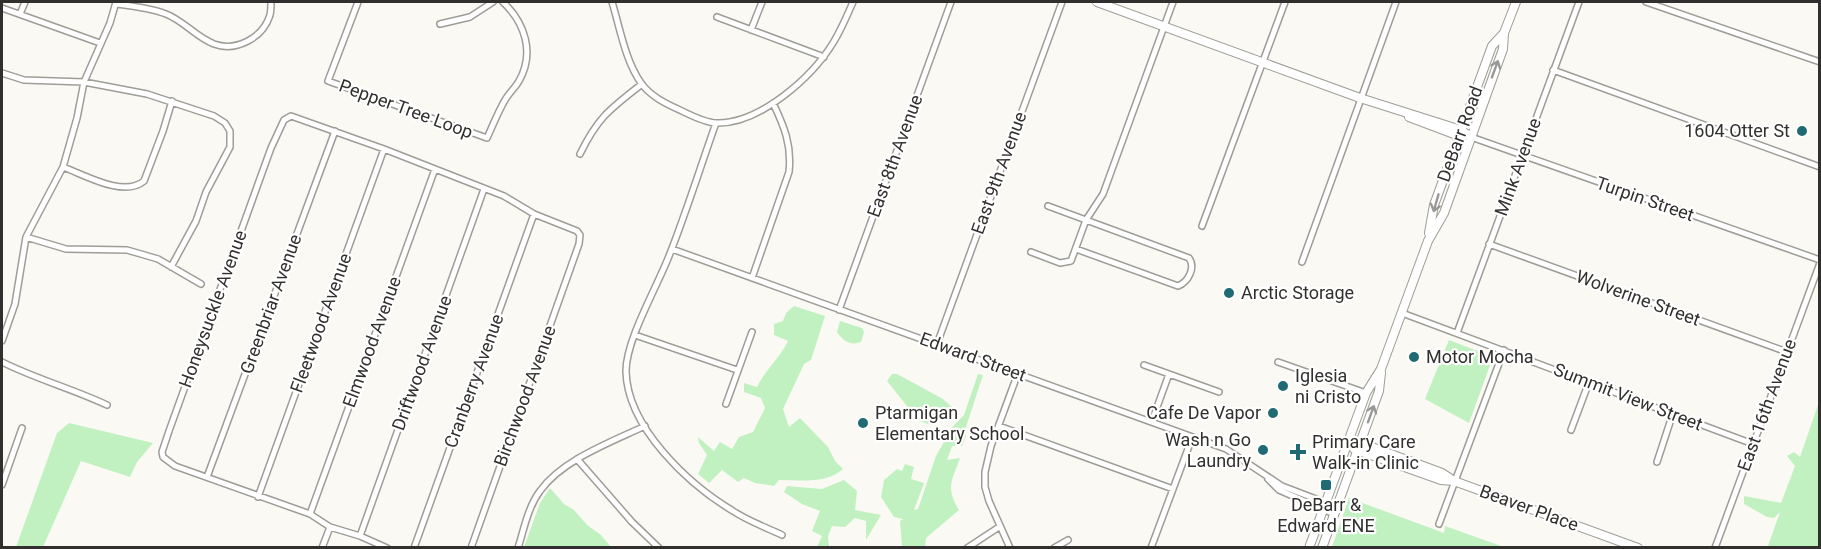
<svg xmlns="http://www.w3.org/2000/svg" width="1821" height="549" viewBox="0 0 1821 549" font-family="Roboto,sans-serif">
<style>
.green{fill:#c1f1c1}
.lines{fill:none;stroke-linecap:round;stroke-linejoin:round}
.street-casing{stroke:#9e9d97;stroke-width:8}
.secondary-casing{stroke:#9e9d97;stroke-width:10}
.street{stroke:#fff;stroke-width:5}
.secondary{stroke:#fff;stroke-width:8}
.oneway{stroke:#989896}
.poi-dot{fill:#1f6a73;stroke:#fff;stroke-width:2}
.labels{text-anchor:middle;stroke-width:4.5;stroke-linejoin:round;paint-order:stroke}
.street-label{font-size:18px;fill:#31302e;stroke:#fff}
.poi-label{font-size:18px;fill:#31302e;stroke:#fff;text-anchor:start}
</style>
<rect width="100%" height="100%" fill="#fbf9f3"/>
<path class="green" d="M794 306 825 316 811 360 804 364 783 409 789 427 800 418 828 447 835 461 843 469C826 484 801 480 779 480L774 486 755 483 744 478 738 482 722 470 709 483 698 474 707 455 699 443 698 437 714 451 720 442 732 449 739 437 753 432 765 408 761 398 744 392V383L757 387C765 370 780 358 788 341L774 335V324L783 321 786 313Z
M840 321 862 328 864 332 861 342C850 346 843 341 837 332Z
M1449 340 1493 357 1469 423 1425 399Z
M892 374H897L943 399 953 408 931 425 919 421 887 381Z
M978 374 983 375 965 430 966 436 962 446H952L947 460 960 458C952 481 945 487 959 510L926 538 925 547H902L900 521 903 519 894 517 881 497 884 480 897 469 902 471 905 464 914 467 911 479 924 483 914 510 918 509 936 456 953 426 964 415Z
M1819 402V547H1772L1768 546 1780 512 1774 518 1767 517 1744 504V496L1781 503 1795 466 1787 456 1794 452 1800 457Z
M69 423 153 443 137 462 130 477 81 461 43 547H16L57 433Z
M844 480 857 491 855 510 881 515 866 540V521L855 518 845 527 832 526 828 536 829 547H817L822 536 812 531 820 511 802 504 784 492 787 486 822 489Z
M550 488 564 504 574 510 587 525 601 535 611 547H524L540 503Z
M1349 498 1444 533 1445 526 1504 547H1332Z"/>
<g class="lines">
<g class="street-casing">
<path id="street" d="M358 2 328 81 487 138C493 125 498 112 505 100 509 93 515 88 519 81 535 53 525 23 503 2
M612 2C620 28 625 60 641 83 651 97 667 104 682 111 692 116 706 123 717 123 760 124 812 77 833 43 841 30 847 16 853 2
M1646 2 1820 62
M116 4C132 6 150 8 166 14 184 21 196 37 214 44 236 52 263 38 270 15 271 11 271 6 271 2
M2 8 100 43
M20 14 25 2
M717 17 824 57
M440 24 470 17 493 2
M751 30 762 2
M1553 70 1820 167
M2 73 24 80 84 82 147 94 214 116 225 123 230 131V147L206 192 196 221 171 267
M716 123C700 168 686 213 669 256 657 287 626 340 626 371 627 427 688 484 733 511 748 521 765 527 782 535
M1471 137 1820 260
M580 154C598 117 610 109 642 84
M63 167C85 175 124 198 144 181L163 131 172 101
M1048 206 1189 258C1196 268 1188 282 1178 286L1076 249
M1202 226 1285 2
M26 237 66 249 127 250 141 254 158 259 201 284
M1489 244 1787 352
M672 249 1226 449 1282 486 1337 507
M1031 252 1060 263 1071 261 1086 220 1103 194 1173 2
M1302 262 1396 2
M752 278 789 172C792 145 784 126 773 103
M839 310 951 2
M1402 313 1753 444
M1457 333 1579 2
M635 335 737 370
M2 341 15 304 26 237 63 167 77 118 84 82 110 23 116 2
M937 344 1062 2
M2 362C36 379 73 389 107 405
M1278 362 1366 393
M1144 365 1219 392
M726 404 752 332
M1152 421 1169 374
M999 426 1173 489
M1571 430 1589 382
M577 459 632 522 659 548
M1657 462 1673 413
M207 477 335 131
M1268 479 1279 490 1334 514
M2 485 22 428
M258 497 384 149
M310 514 435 169
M1439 524 1504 350
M360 536 484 189
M322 548 330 527
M387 548 360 536 330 527 310 514 175 466 163 457 162 452 169 431 271 148 284 120 291 116 384 149 504 196 534 214 577 231 580 235 579 244 471 548
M414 548 534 214
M518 548C524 529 528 507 540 491 562 460 611 442 645 426
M967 548 999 527
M1010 548 989 501 985 487V472L991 446 1018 373
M1054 548 1068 540
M1151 548 1192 438
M1715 548 1820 263"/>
</g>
<g class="secondary-casing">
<path id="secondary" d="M1097 2 1360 98 1461 130 1471 137
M1409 117 1462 137
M1429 233 1434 205 1492 46 1504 33
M1350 439 1442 473 1454 481 1638 548
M1354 449 1441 480 1454 481
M1309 548 1366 393 1381 369 1428 241 1444 213 1503 49 1504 33 1516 2
M1322 548 1379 391 1381 373"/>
</g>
<use href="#street" class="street"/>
<use href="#secondary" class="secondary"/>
</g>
<defs><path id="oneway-shaft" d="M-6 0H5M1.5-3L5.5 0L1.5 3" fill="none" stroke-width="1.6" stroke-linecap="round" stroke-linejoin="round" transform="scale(1.5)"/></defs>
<g class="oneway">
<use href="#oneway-shaft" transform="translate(1495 69) rotate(-70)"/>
<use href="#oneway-shaft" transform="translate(1436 203) rotate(106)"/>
<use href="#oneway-shaft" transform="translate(1371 414) rotate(-70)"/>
</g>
<g class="poi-dot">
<circle cx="1802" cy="131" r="6"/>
<circle cx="1229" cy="293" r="6"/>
<circle cx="1414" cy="357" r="6"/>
<circle cx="1283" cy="386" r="6"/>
<circle cx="1273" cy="413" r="6"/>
<circle cx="863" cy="423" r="6"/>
<circle cx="1263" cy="450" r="6"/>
<path d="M1295 443h6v6h6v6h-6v6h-6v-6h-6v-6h6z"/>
<rect x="1320" y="479" width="12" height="12" rx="3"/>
</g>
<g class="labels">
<g class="street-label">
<text transform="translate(406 109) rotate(20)" y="6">Pepper Tree Loop</text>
<text transform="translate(1460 134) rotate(-70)" y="6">DeBarr Road</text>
<text transform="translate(895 156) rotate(-70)" y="6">East 8th Avenue</text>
<text transform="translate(1518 167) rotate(-70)" y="6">Mink Avenue</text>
<text transform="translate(999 173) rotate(-70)" y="6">East 9th Avenue</text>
<text transform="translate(1645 199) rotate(19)" y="6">Turpin Street</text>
<text transform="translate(1638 298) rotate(20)" y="6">Wolverine Street</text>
<text transform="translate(271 304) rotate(-70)" y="6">Greenbriar Avenue</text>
<text transform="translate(213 309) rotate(-70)" y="6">Honeysuckle Avenue</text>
<text transform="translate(321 323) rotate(-70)" y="6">Fleetwood Avenue</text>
<text transform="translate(372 342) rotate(-70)" y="6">Elmwood Avenue</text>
<text transform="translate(973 357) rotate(20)" y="6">Edward Street</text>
<text transform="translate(422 363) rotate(-70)" y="6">Driftwood Avenue</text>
<text transform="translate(474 381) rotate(-70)" y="6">Cranberry Avenue</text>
<text transform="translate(525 396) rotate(-70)" y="6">Birchwood Avenue</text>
<text transform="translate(1628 397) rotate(21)" y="6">Summit View Street</text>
<text transform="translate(1767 405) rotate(-70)" y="6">East 16th Avenue</text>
<text transform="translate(1529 508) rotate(20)" y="6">Beaver Place</text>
</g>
<g class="poi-label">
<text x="1790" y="137" text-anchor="end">1604 Otter St</text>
<text x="1241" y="299">Arctic Storage</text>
<text x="1426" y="363">Motor Mocha</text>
<text x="1295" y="382">Iglesia<tspan x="1295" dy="21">ni Cristo</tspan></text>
<text x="875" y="419">Ptarmigan<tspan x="875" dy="21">Elementary School</tspan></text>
<text x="1261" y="419" text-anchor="end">Cafe De Vapor</text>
<text x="1251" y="446" text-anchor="end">Wash n Go<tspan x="1251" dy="21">Laundry</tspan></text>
<text x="1312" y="448">Primary Care<tspan x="1312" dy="21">Walk-in Clinic</tspan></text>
<text x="1326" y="511" text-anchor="middle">DeBarr &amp;<tspan x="1326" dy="21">Edward ENE</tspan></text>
</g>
</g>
<rect width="1821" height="549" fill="none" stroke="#31302e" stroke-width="6"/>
</svg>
